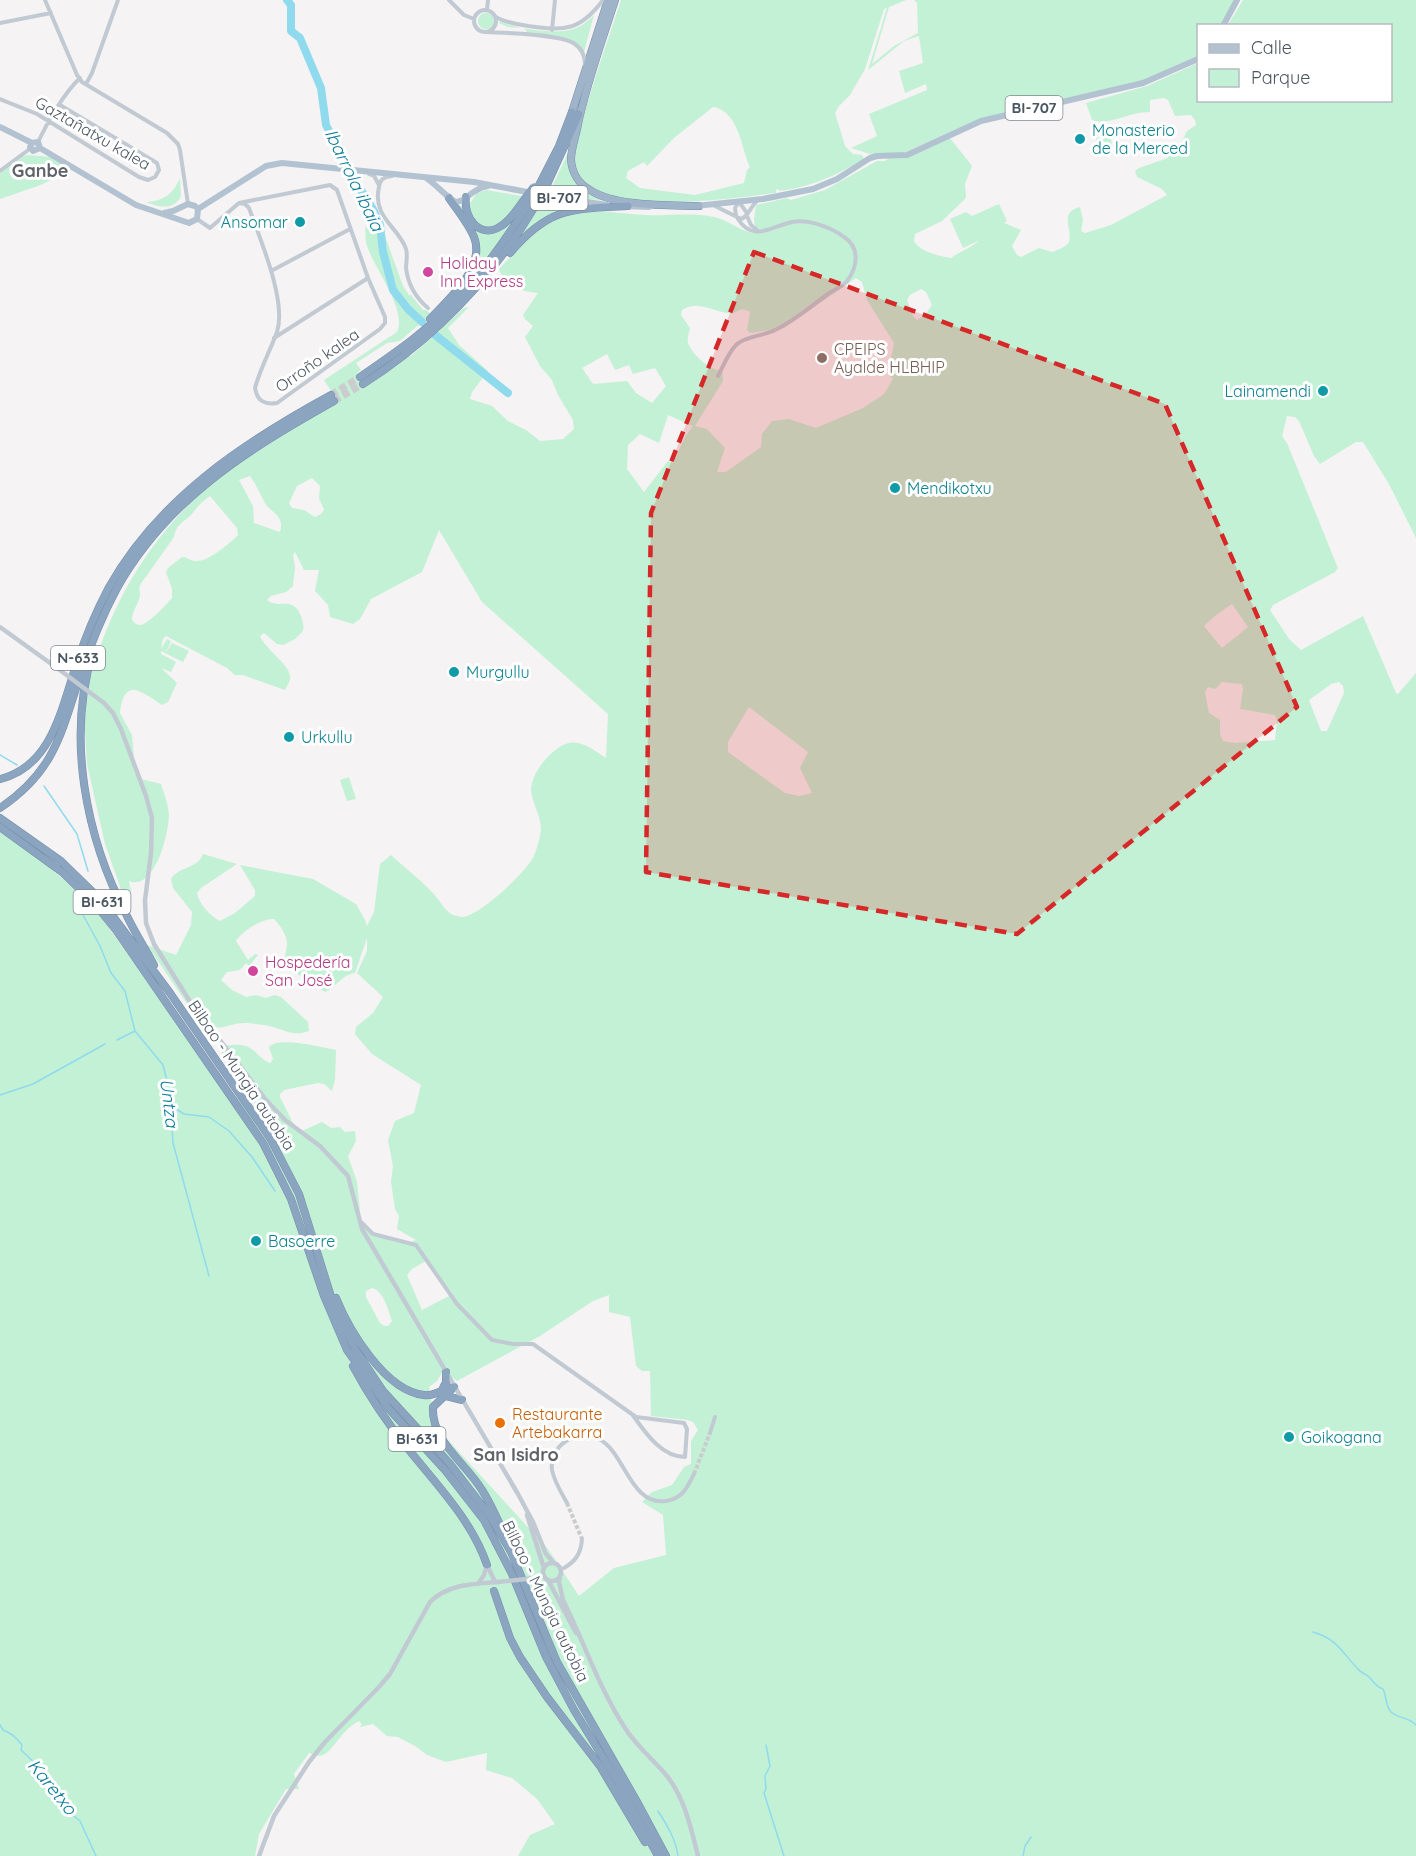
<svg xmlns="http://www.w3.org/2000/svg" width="1416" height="1856" viewBox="0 0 1416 1856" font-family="Quicksand,sans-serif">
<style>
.green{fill:#c3f1d5;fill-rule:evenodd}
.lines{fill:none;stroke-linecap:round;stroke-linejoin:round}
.stream{stroke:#90daee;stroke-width:1.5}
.river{stroke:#90daee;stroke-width:8}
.minor-tunnel{stroke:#caccce;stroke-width:4;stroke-dasharray:4 2;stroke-linecap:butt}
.motorway-tunnel{stroke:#caccce;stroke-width:7;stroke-dasharray:7 3.5;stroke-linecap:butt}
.trunk-casing{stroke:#7690ad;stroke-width:8}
.motorway-casing{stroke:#7690ad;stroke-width:8}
.minor{stroke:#c1cad2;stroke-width:4}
.tertiary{stroke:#c1cad2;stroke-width:4.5}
.primary{stroke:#b3c2d1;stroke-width:6}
.trunk{stroke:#9fb4c9;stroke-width:7}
.motorway{stroke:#8ba5c1;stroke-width:7}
.motorway-bridge-casing{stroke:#7690ad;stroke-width:8;stroke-linecap:butt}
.tertiary-bridge{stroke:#c1cad2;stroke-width:4.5}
.motorway-bridge{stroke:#8ba5c1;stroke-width:7}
.marked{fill:#d62828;fill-opacity:0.2;stroke:#d62828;stroke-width:4.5;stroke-dasharray:12 8;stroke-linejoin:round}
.culture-dot{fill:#0f9aa8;stroke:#fff;stroke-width:2}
.hotel-dot{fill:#d1479c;stroke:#fff;stroke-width:2}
.education-dot{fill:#8d6e63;stroke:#fff;stroke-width:2}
.food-dot{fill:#e8710a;stroke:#fff;stroke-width:2}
.labels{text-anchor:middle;stroke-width:6;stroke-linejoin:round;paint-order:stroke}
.shield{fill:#fff;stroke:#808990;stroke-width:1.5}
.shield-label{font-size:15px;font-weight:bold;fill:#4a5661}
.culture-label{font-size:16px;fill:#0d838f;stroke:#fff;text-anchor:start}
.street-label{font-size:16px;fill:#4a5661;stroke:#fff}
.hotel-label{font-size:16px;fill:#b23c85;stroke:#fff;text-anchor:start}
.education-label{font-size:16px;fill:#785e54;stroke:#fff;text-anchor:start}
.food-label{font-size:16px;fill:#c56008;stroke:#fff;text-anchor:start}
.neighbourhood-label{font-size:18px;font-weight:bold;fill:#5f6368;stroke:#fff}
.water-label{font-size:18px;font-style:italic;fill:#0c7c9b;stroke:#fff}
</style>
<rect width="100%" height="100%" fill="#f5f3f3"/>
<path class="green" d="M621 0H906L889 7 872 64 894 46 918 33 917 3 914 0H1235L1221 25 1198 26V56L1141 81 979 119 904 153 870 154 851 148 877 136 869 114 927 90 926 84 905 93 899 71 923 63 919 36 904 41 868 70 887 8 884 9 865 69 850 95 839 106 835 113 845 146 853 154 862 155 864 159C835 176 813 186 780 191L778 189 776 190V193C735 198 582 222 574 162 572 152 577 141 580 131 591 87 607 43 621 0ZM713 107C739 111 741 148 750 167L747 170 744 183 695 195 640 188 626 178 628 171 644 162 647 166 674 138Z
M1243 0H1416V538L1389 484 1363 442H1356L1320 464 1314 456 1299 421 1295 417 1287 416 1282 436 1287 443 1338 568 1335 572 1273 605 1270 610 1289 639 1301 650 1363 616 1396 693 1398 694 1416 673V1856H518L530 1835 555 1824 537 1799 512 1778 486 1770 487 1753 446 1762 427 1755 415 1746 398 1737 387 1736 373 1724 360 1727 362 1724 359 1721C341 1730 335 1749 323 1755 318 1757 313 1755 309 1753L294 1774 299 1789H286L259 1834 255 1856H0V832C37 856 69 881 99 914L226 1093 257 1107 218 1047C230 1045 243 1042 253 1050 259 1055 262 1060 270 1063L273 1059 269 1047C279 1036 321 1047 336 1050L335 1080 332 1091 324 1084 318 1083 284 1090 280 1094V1097L296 1129 302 1131 322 1122 331 1128 340 1127 345 1132 355 1131 356 1141 348 1156 357 1182 361 1221 368 1230 394 1242H410L416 1240 397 1229 399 1216 395 1209 391 1182 393 1166 388 1140 395 1121 414 1113 421 1085 372 1054 355 1034 356 1027 373 1013 383 997 357 973 367 951V938L355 973C341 975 337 987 325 992 318 987 289 970 286 964 283 958 287 950 287 944 287 935 280 925 274 919 263 918 242 931 236 941L248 960 255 954 258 955 249 966 246 963 240 970 227 972 221 980 232 990 246 997 256 995 266 998 275 995 281 997 308 1022 309 1031C295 1036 289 1032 276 1028 268 1025 257 1024 248 1023 227 1022 223 1033 201 1024L147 945 176 955 191 925 192 912 173 888 171 879C179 866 198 869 203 854L237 864 201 888 197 893C199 904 210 916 220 921L235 913 255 896V890L240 865 313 879 356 904 365 920 367 926 374 912 380 864 391 855C407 870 424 882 438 899 442 905 447 912 453 915 455 915 460 917 462 917 480 916 526 872 534 856 537 849 540 837 541 830 541 815 532 803 531 790 531 773 552 747 569 743 583 740 596 752 606 758L608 714 482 602 439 530 422 572 371 599 360 619 353 624 330 617 328 605 315 591 319 570H304L295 552 293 555 295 568 293 586 286 592 271 596 267 600C280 610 292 595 301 616 303 622 304 625 303 631L295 639 283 645 277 644 264 633 260 636C265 649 289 664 290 676 291 681 287 686 285 690L243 675H235L227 668 166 636 163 639 161 649 167 639 171 641 166 653 172 643 189 651 183 662 161 651V654L176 662 171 672 161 668 177 683 168 702 162 705C143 693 124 675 120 713L132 735 134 758 141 779 161 784C164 794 169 806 169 816 168 835 155 891 129 881L131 891 129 912 105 844 87 764 84 716 89 688 88 687C113 588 167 510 252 453 279 434 310 419 338 402L324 380 397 332C408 309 371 265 366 242 365 237 366 232 365 227L385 236 403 286 409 295H411L423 310H426L431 314 400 341 387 343 356 363 361 370 357 373 365 386 408 355 411 356 464 308 469 307 448 328 459 345 488 371 472 392 470 399 492 406 508 421 526 430 540 441 563 439 574 429 573 420 558 395 552 380 540 366 525 337 533 326 525 319 523 315 538 293C521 291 505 287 499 269 514 254 528 235 546 224 581 202 608 214 645 215 668 216 691 212 714 217 728 220 739 230 752 233L755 229 754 219 756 205 787 198 791 200 825 190 877 161H885L889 158C911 161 931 145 950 138L972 166 965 184 966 198 942 221 915 234 914 241C920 252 939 256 951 258 959 252 973 247 978 241L963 248 950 219 966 212 972 216 999 204 1007 221 1004 223 1021 230 1012 246 1017 255 1021 257 1039 248 1052 252C1057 250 1067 247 1069 242 1073 228 1058 213 1080 207L1083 220 1081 231 1085 233 1111 225 1167 195 1162 189 1137 177 1135 171 1139 168 1168 158 1169 153 1166 147 1182 142 1187 131 1196 125 1195 120 1191 115 1175 116 1168 100 1164 98 1150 100V112C1130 111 1111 126 1092 120L1086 103 1147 86 1198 63V100H1390V26L1228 25ZM856 278 862 282 867 300 894 343 888 374 893 379 884 394 863 408 816 428 789 419 772 421 762 434 761 447 726 472H717L725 448 707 429 695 426 723 381 722 370C711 372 692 354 688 343 687 338 689 333 690 328L681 315 682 310C698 300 711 311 728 313 738 315 738 305 750 312L747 330 750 333 784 328ZM921 289 926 292 932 305 925 315 917 320 913 316 907 300 910 295ZM607 354 615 370 629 365 633 374 655 368 666 386 652 403 636 393 627 381 593 384 582 368ZM668 415 693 426 685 437 673 463 668 461 644 492 627 469 628 445 640 434 659 443ZM250 476C256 484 260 494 265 503 271 513 285 515 280 532L254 523 253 506 239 480ZM312 478 320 486 319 498 324 510 321 514 315 517 304 510 292 508 289 503 297 486ZM210 496 237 528 238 535C229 544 208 562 196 561 190 561 187 557 182 557L168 568 166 572 172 589V598C167 604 148 624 141 625 136 625 135 623 132 620 132 610 139 604 140 595 140 592 139 588 140 585L174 537C176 524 184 522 192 514 197 507 202 501 210 496ZM1232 604 1248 627 1222 648 1204 626 1215 616ZM1222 682 1242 684 1243 689 1240 709 1275 715 1277 721 1275 740 1235 743 1223 741 1220 734V720L1209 713 1205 692 1208 687 1215 689ZM1339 682 1343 686 1344 693 1327 731H1321L1309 700 1331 684ZM749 707 808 752 800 768 812 793 799 796 785 793 728 752V742ZM426 1261 453 1294 422 1310 407 1275 412 1269ZM372 1288C384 1291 388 1310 392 1321L388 1326H384L380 1323 366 1297V1291ZM609 1295V1312L630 1317 636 1366 642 1371H650L651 1416 688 1420 693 1422 698 1430 691 1441V1464L684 1467 672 1485 652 1492 642 1502 663 1515 666 1555 614 1568 579 1596 548 1549 436 1427 429 1387 437 1381 443 1371 457 1381 540 1336 593 1301Z
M478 21a8 8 0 1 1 16 0a8 8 0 1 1-16 0Z
M594 15 584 52C572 34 548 35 528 33L524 28 508 27 499 23 500 21C515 29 554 34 570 30 580 28 587 22 594 15Z
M1110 135 1113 149 1099 152 1096 138Z
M568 153C567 187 590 195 618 203L549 193Z
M29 155 51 157 73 170 38 186 0 199V173L23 156Z
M180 178 181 196C174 211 158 207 146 202 163 202 174 193 180 178Z
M486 190 522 196 507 218 492 227C477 227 471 218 469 205L476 194Z
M543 201 587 206C551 211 541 216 516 243Z
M457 206H463C469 221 472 232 491 233L523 207 508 231 464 284 478 254Z
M349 777 356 799 347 801 340 780Z"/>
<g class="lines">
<path class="stream" d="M0 755 17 765
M44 786 77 834 88 871
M82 913 100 946 111 973 125 991 135 1031 163 1065 170 1093 173 1143 209 1276
M117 1040 135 1031
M0 1095 33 1084 105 1044
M171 1106 184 1114 209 1117 229 1131 252 1157 275 1191
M1313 1632C1337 1639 1341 1651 1357 1668 1360 1672 1365 1674 1369 1677 1374 1682 1376 1687 1383 1689 1387 1697 1385 1705 1391 1712 1399 1719 1409 1717 1416 1725
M0 1725 3 1730C13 1734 15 1737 22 1745L21 1750 38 1766 41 1779 55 1791 57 1796 61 1799 69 1812 80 1821 96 1856
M766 1745 770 1766 765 1776 766 1789 764 1793 784 1856
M658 1811C667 1825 676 1840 678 1856
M1023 1856 1025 1846 1031 1837"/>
<path class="river" d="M287 0 291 5V31L300 38 321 88 326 125 357 184 374 211 380 225 383 252 393 290 408 309 422 322
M434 334 508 393"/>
<path class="minor-tunnel" d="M694 1474 710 1433
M567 1503 582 1539"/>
<path class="motorway-tunnel" d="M331 395 360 377
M334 401 363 384"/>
<g class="trunk-casing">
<path id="trunk" d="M615 0C602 41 587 82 578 124 576 136 571 148 571 160 572 173 579 184 590 190 616 207 668 205 699 206
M572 112 608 0"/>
</g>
<g class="motorway-casing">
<path id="motorway" d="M538 187 559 146 572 112
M545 189 579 114
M466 197C463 218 480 240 501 226 511 220 517 209 524 200
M510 253C549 207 571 209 628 206
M430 319C449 299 486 267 474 237 468 223 457 210 449 198
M360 377C395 353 430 329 458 298 486 268 509 235 530 201
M363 384C435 338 494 276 537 203
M93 652C66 738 86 838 127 916 135 933 145 948 154 965
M0 779C54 766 62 704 78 660 86 635 96 612 108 589 158 499 243 443 331 395
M0 808C54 772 61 734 80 676 90 646 102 616 117 588 167 499 247 450 334 401
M0 818 61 861 100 899 170 993 270 1138 299 1194 333 1303 355 1349 383 1391 450 1464 490 1516 511 1552 557 1662 636 1800 666 1856
M0 827 62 872 95 904 116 930 263 1143 291 1199 324 1296 347 1350 389 1409 445 1470 484 1520 512 1574 546 1657 574 1710 618 1782 658 1856
M336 1298C349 1330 385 1391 424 1395 435 1397 443 1388 454 1387
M353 1366C369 1396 388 1424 409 1450 438 1486 472 1521 487 1565
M454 1387 433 1407C431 1441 466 1463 482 1490 491 1504 498 1520 505 1536
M442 1390 446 1382V1372
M446 1396 462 1400
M494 1591 510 1638 520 1657 547 1697 600 1766 645 1842"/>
</g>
<path class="minor" d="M45 0 77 75 82 82 167 133 178 144 180 150 188 204
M449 0 464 15 474 19
M487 9 488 0
M474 21a11 11 0 1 1 22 0a11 11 0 1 1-22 0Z
M496 17C506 23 517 24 528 26 565 31 580 31 603 0
M0 23 51 13
M552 30 555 0
M487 32C506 33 561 34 575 44 582 49 585 57 585 65
M86 84 92 73 118 0
M0 99 37 114 139 177 148 180 155 177 159 170 157 163 60 105
M38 142C47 123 64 93 80 78
M0 171 31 148
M369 174 374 176 379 185
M392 176C384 177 380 179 379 187 372 218 399 227 406 249 408 255 406 262 406 268 408 284 416 298 428 308
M715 206 741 219C748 217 751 206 757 201
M736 215 735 208 739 202 747 213
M747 216 751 225 757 230
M197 219 210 228 239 203 330 185 337 190 368 278 385 317V323L380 329 277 403C265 405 257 401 255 388 260 369 270 351 277 332 287 301 260 239 249 208L245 204 239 203
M271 271 350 229
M274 338 368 278
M718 376C723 367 728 353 736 345 745 336 764 336 775 330 794 321 811 306 828 294 834 290 843 286 847 281 858 267 860 247 844 237 831 227 808 219 792 222 772 226 753 243 738 219
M361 1222 373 1234 416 1245 457 1304 492 1340 513 1344H533L636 1417 684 1423 687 1429 685 1457C661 1457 645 1432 632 1414
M710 1433 715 1417
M567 1503C562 1494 554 1481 552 1470 549 1445 577 1428 599 1439 625 1452 630 1506 666 1501 682 1499 687 1488 694 1474
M564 1568C576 1561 581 1553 582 1539"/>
<path class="tertiary" d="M0 627 57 668
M104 703 113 713 121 729 146 796 152 818 151 853 145 900 146 923 154 944 189 1000 266 1100 285 1120 320 1146 348 1176 362 1229 518 1494 533 1522 546 1554 554 1563
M527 1515 544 1568
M543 1572a9 9 0 1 1 18 0a9 9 0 1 1-18 0Z
M487 1565 495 1582
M560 1576 559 1582 563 1600C584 1642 599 1688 625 1728 636 1746 653 1759 667 1776 685 1799 691 1828 698 1856
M548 1580 576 1633
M478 1584 484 1575 486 1568
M259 1856 274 1816 309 1762 325 1742 379 1687 390 1674 430 1602C448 1584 473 1584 498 1582"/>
<path class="primary" d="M1223 26 1237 0
M0 127 32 143 38 142 40 148
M32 143 30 147 33 151 40 148
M40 148 136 205 189 223 197 219 198 209
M426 178C436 184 447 198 456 202 468 201 470 189 488 186
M623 206 649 207
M695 206 763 199 813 189 837 179 870 158 877 156 907 155 981 121 1143 83 1198 59
M198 209 266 166 282 163 474 182 554 197 607 205
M164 213 173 211 188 204 195 206 198 209"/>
<use href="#trunk" class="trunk"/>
<use href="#motorway" class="motorway"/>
<g class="motorway-bridge-casing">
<path id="motorway-bridge" d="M524 200 534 187
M530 201 537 189
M537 203 545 189"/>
</g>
<path class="tertiary-bridge" d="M57 668 104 703
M498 1582 535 1578"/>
<use href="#motorway-bridge" class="motorway-bridge"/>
</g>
<path class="marked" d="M754 252 1165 404 1297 707 1017 934 646 872 651 513Z"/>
<g class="culture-dot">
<circle cx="1080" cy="139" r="6"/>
<circle cx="300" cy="222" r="6"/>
<circle cx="1323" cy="391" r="6"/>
<circle cx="895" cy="488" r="6"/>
<circle cx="454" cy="672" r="6"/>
<circle cx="289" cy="737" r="6"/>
<circle cx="256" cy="1241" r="6"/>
<circle cx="1289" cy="1437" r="6"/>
</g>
<g class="hotel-dot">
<circle cx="428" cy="272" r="6"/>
<circle cx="253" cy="971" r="6"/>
</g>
<circle class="education-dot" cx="822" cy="358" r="6"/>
<circle class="food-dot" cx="500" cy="1423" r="6"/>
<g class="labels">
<g class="shield">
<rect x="1005.5" y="96" width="57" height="24" rx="4.5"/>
<rect x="530.5" y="186" width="57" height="24" rx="4.5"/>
<rect x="51" y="646" width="54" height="24" rx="4.5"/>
<rect x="73.5" y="890" width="57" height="24" rx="4.5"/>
<rect x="388.5" y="1427" width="57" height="24" rx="4.5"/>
</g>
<g class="shield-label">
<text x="1034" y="113">BI-707</text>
<text x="559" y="203">BI-707</text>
<text x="78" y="663">N-633</text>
<text x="102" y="907">BI-631</text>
<text x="417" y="1444">BI-631</text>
</g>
<g class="culture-label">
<text x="1092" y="136">Monasterio<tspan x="1092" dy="18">de la Merced</tspan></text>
<text x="288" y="228" text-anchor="end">Ansomar</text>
<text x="1311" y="397" text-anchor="end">Lainamendi</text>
<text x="907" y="494">Mendikotxu</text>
<text x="466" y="678">Murgullu</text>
<text x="301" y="743">Urkullu</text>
<text x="268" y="1247">Basoerre</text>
<text x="1301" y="1443">Goikogana</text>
</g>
<g class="street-label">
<text transform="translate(93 133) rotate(30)" y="6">Gaztañatxu kalea</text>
<text transform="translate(317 360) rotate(-35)" y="6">Orroño kalea</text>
<text transform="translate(242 1075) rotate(56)" y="6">Bilbao - Mungia autobia</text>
<text transform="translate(546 1601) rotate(64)" y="6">Bilbao - Mungia autobia</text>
</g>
<g class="hotel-label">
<text x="440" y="269">Holiday<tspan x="440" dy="18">Inn Express</tspan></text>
<text x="265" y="968">Hospedería<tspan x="265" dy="18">San José</tspan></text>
</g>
<g class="education-label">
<text x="834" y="355">CPEIPS<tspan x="834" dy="18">Ayalde HLBHIP</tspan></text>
</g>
<g class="food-label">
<text x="512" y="1420">Restaurante<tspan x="512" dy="18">Artebakarra</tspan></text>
</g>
<g class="neighbourhood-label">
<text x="40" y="177">Ganbe</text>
<text x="516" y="1461">San Isidro</text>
</g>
<g class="water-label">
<text transform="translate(354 180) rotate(64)" y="6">Ibarrola ibaia</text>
<text transform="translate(169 1103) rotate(83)" y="6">Untza</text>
<text transform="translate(52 1787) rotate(51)" y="6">Karetxo</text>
</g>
</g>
<rect x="1197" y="24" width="195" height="78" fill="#ffffff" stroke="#b7bbc0" stroke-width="1.5"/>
<rect x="1209" y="44" width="30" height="9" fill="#b3c2d1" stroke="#b7bbc0" stroke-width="1.5"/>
<text x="1251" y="54" font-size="18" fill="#4a5661">Calle</text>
<rect x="1209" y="69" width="30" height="18" fill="#c3f1d5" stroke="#b7bbc0" stroke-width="1.5"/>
<text x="1251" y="84" font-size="18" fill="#4a5661">Parque</text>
</svg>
